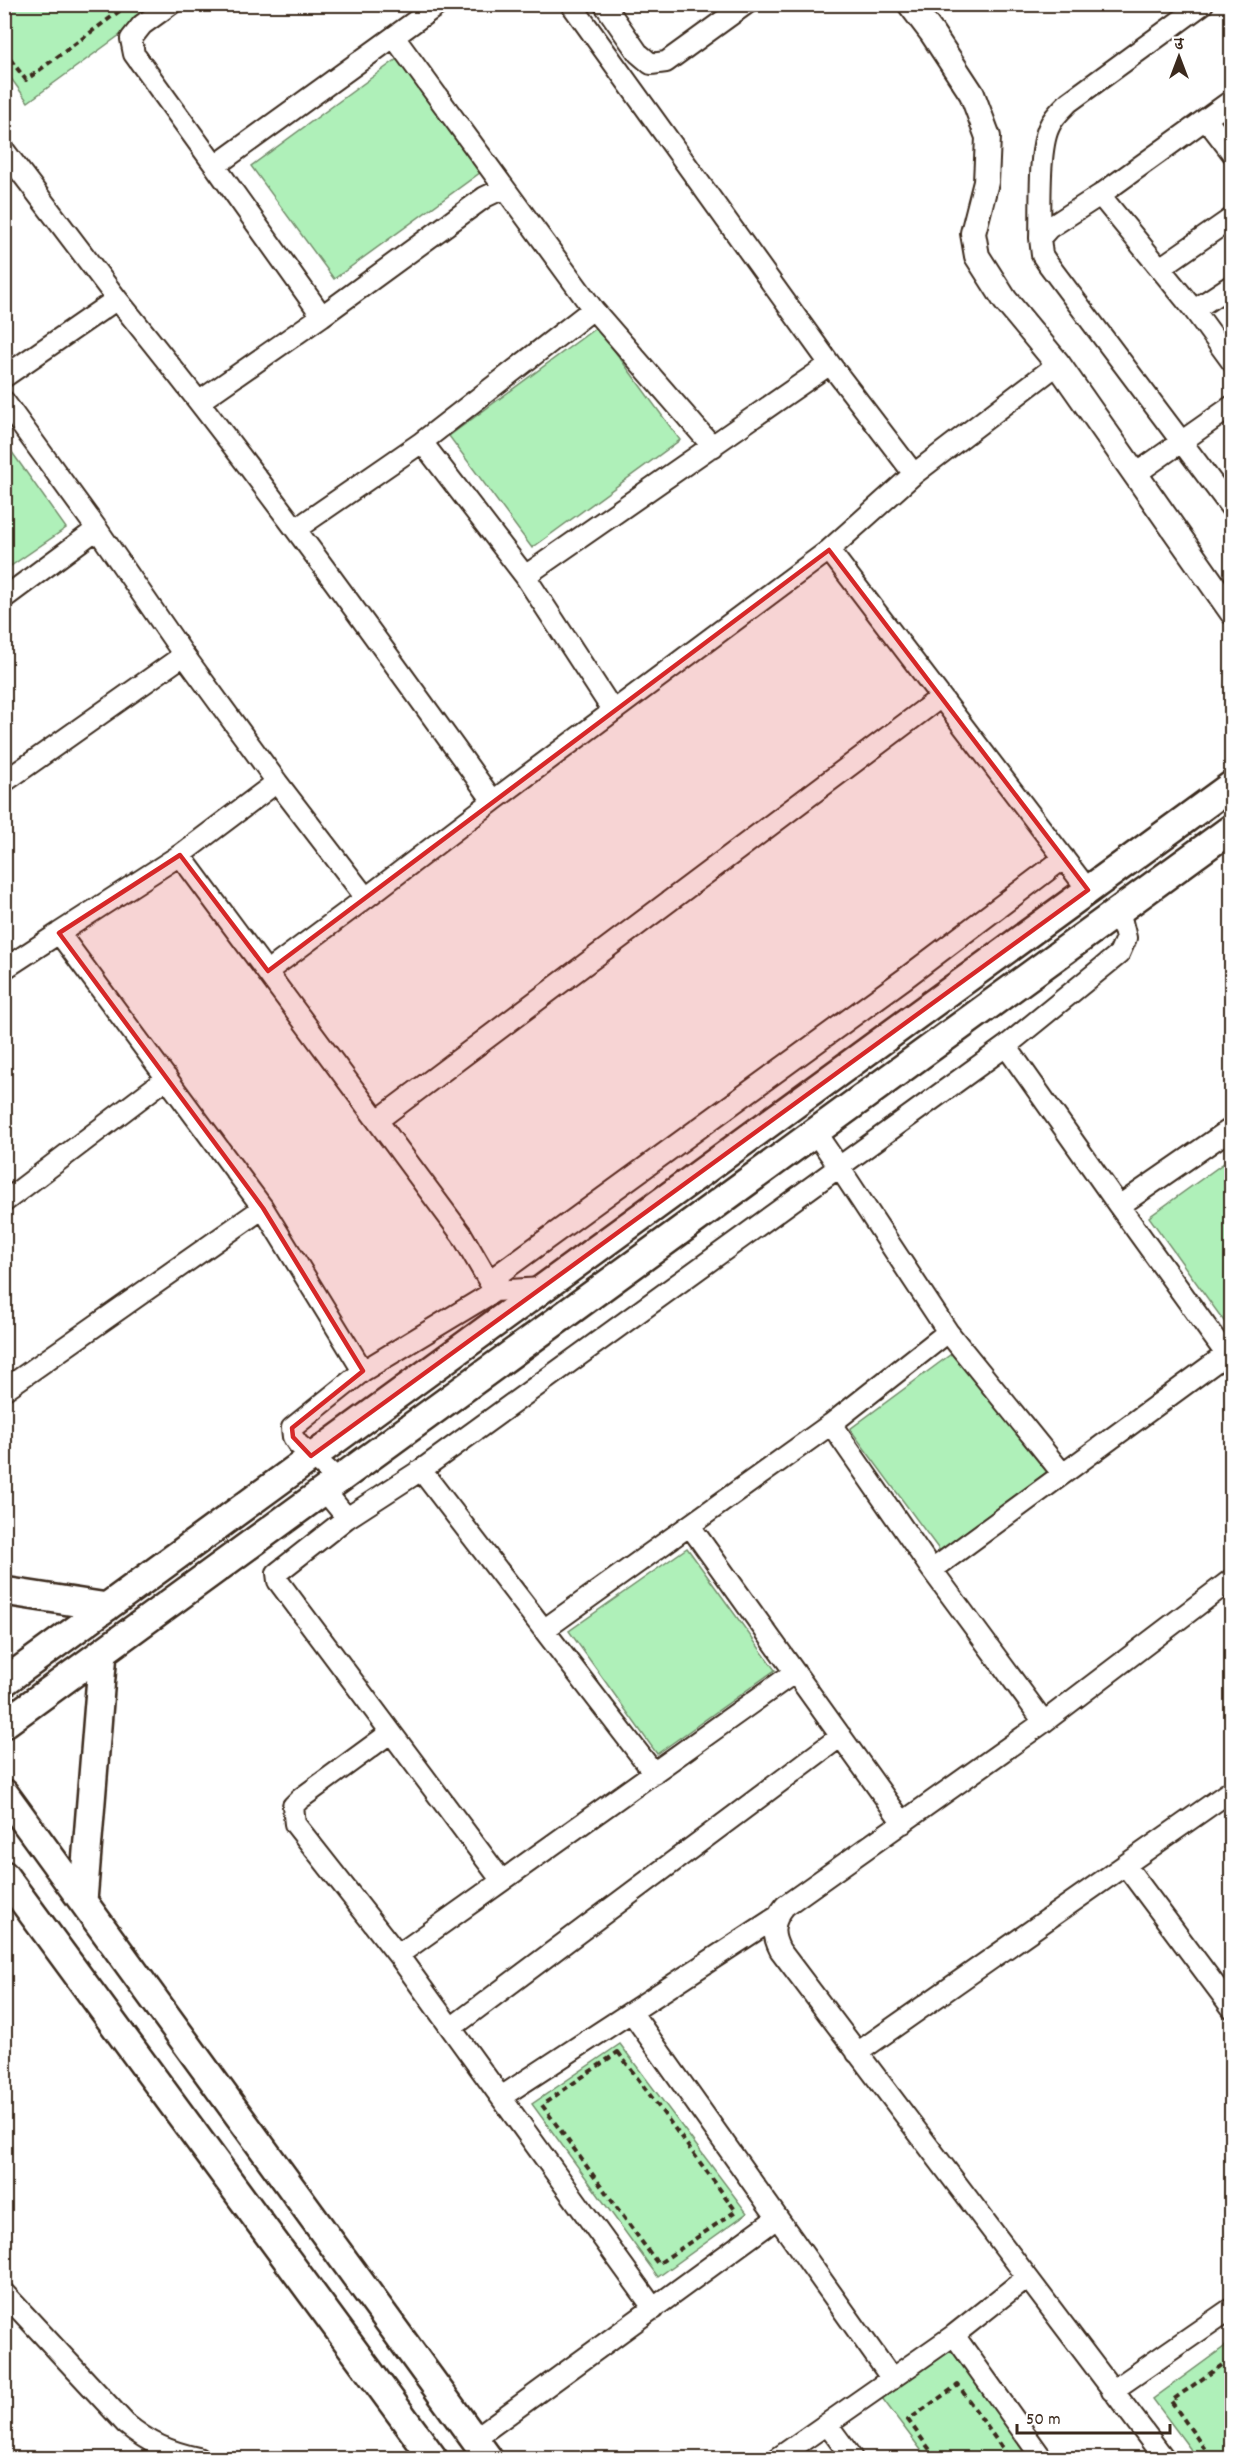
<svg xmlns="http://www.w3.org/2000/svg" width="1236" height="2463" viewBox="0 0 1236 2463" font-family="Dekko,'Playpen Sans Deva',sans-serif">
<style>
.green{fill:#aff0b9;stroke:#758d6c;stroke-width:1.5}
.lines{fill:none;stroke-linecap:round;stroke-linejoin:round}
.minor-casing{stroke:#3b2a1e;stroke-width:24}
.tertiary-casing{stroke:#3b2a1e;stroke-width:28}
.secondary-casing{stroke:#3b2a1e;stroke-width:32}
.path{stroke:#3b2a1e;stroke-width:4;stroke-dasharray:6 4.5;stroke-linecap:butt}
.minor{stroke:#fff;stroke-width:20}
.tertiary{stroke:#fff;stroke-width:24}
.secondary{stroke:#fff;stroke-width:27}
.marked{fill:#d62828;fill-opacity:0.2;stroke:#d62828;stroke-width:4.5;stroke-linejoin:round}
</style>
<rect width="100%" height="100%" fill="#fff"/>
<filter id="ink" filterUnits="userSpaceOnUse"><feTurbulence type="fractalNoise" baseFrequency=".0167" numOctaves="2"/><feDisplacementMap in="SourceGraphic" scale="12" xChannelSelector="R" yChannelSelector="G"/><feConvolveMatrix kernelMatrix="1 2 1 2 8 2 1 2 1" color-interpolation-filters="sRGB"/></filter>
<g filter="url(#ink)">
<path class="green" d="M5 5H161L28 102 5 70Z
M397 59 481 172 334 279 251 166Z
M597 327 680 440 532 548 449 436Z
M4 441 66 528 5 570H4Z
M1231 1158V1331L1149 1217Z
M958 1349 1048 1471 940 1551 850 1429Z
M687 1548 775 1670 657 1754 569 1631Z
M620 2044 747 2213 658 2277 532 2104Z
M1231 2342V2458H1197L1153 2399Z
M953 2343 1035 2458H927L879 2394Z"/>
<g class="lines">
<g class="minor-casing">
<path id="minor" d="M171 4 142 25 131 39 134 54 215 166
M571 4 830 364 914 474 1058 364
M604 4 638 53 651 64 666 62 746 4
M394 37 593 309
M1232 100 1100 195 1049 228 1040 238 1042 255 1048 264 1232 509
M1206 119 1232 153
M4 150 117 299 4 377
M1100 195 1194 310 1232 362
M1040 238C1041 210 1038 150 1049 127 1053 117 1062 109 1069 102L1203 4
M1160 268 1232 218
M117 299C249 461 371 631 493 801L366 898
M1194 310 1232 285
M322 316 485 197 504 188
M4 401 97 529
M200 401 322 316 215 166 439 4
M422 442 593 309 713 447
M1134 475 1232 406
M296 529 422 442 525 576 830 364
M829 550 1088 890
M525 576 613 711
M4 598 97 529 184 655 4 782
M184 655 277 782 180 855 59 933 263 1208 363 1371 292 1428 293 1437 298 1444 339 1480
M493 801 829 550 914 474
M180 855 462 1235 494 1290
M4 969 59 933
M268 971 366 898 277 782
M1006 1046 1119 954 1126 938 1119 910
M378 1120 941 697
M4 1202 167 1078
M489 1281 904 979 1064 858
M1226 1354 1119 1206 1232 1128
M363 1371 495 1291 542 1288
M4 1390 263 1208
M831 1424 932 1570 1044 1722
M421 1470 839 1167 815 1132
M1062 1473 948 1332 839 1167 1006 1046 1119 1206
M324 1490 347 1518 277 1573 278 1581 502 1881
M347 1518 421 1470 654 1773
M690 1526 903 1823
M932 1570 1232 1350
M545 1629 831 1424 948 1332
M390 1733 300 1799 293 1806 295 1824 398 1955 654 2309
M1126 1866 1232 2008
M398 1955 795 1672
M632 2013 892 2379
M451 2028 841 1736
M857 2053 1232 1790
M501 2097 775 1918
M4 2293 126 2424C149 2443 169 2452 198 2458
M954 2335 1042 2458
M1112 2391 1232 2308
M827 2424 852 2458
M474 2439 777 2218
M778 2458 954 2335 1026 2278
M1164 2458 780 1950C771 1933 773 1921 785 1906L1044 1722 1232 1579"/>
</g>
<g class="tertiary-casing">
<path id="tertiary" d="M910 4 932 33 972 94 988 137 986 182 973 233 977 256 1005 300 1058 364 1232 612"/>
</g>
<g class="secondary-casing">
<path id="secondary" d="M4 1591 107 1607
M4 1682 1232 785
M4 1724 1232 828
M4 1793 488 2458
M4 1875 433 2458
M83 1901 103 1652"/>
</g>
<path class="path" d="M4 51 26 80 129 4
M618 2052 736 2211 658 2264 542 2105Z
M936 2458 908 2420 958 2385 1009 2458
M1211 2458 1171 2401 1232 2358"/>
<use href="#minor" class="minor"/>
<use href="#tertiary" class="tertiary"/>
<use href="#secondary" class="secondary"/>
</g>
</g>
<path class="marked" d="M829 550 1088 890 311 1456 293 1437 292 1428 363 1371 263 1208 59 933 180 855 268 971Z"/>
<rect width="1236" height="2463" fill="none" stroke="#fff" stroke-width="24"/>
<rect x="12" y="12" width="1212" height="2439" fill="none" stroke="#3b2a1e" stroke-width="2" filter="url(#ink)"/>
<g transform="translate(1179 57)" stroke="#ffffff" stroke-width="4.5" paint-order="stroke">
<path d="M0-4.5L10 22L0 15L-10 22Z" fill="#3b2a1e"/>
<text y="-9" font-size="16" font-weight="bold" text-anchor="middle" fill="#3b2a1e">उ</text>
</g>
<path d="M1017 2424v9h153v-9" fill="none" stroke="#3b2a1e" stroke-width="3"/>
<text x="1026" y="2424" font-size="18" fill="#3b2a1e" stroke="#ffffff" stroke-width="4.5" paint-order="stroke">50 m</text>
</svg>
